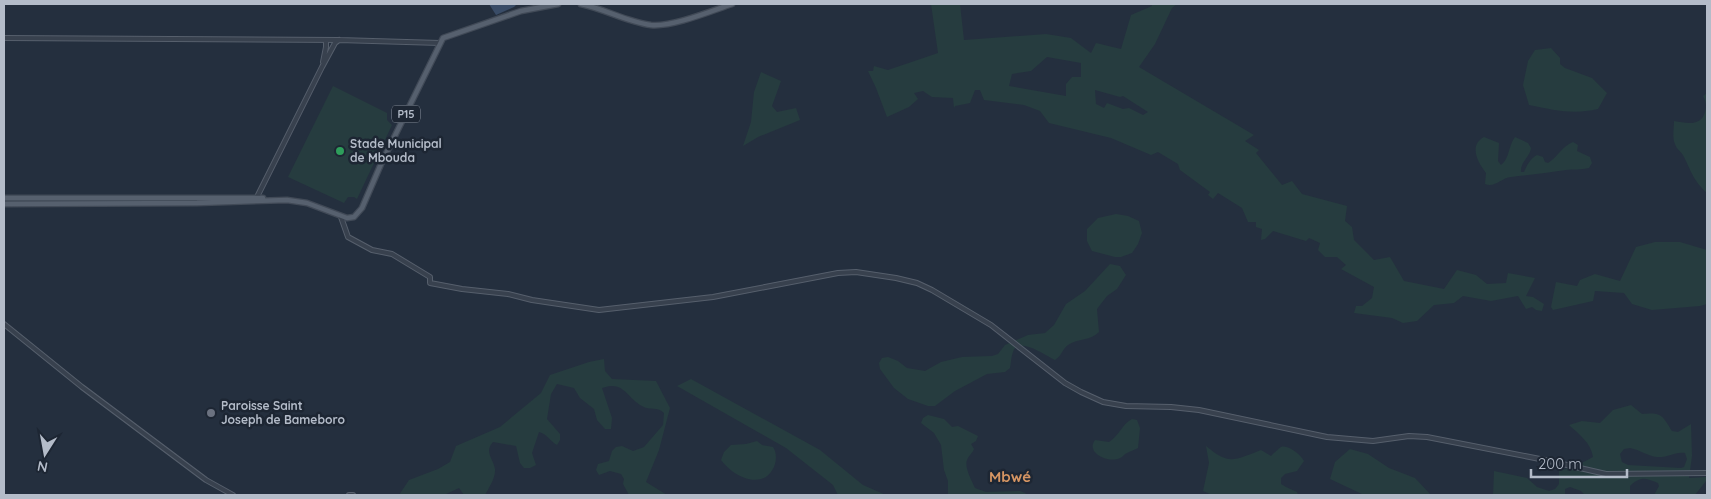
<svg xmlns="http://www.w3.org/2000/svg" width="1711" height="499" viewBox="0 0 1711 499" font-family="Quicksand,sans-serif">
<style>
.green{fill:#263c3f;fill-rule:evenodd}
.water{fill:#394c67}
.lines{fill:none;stroke-linecap:round;stroke-linejoin:round}
.minor-casing{stroke:#565f6c;stroke-width:6}
.major-casing{stroke:#414a57;stroke-width:7}
.minor{stroke:#38414e;stroke-width:4}
.major{stroke:#56606e;stroke-width:4.5}
.leisure-dot{fill:#2e9e5b;stroke:#1d2633;stroke-width:2}
.worship-dot{fill:#6b7280;stroke:#1d2633;stroke-width:2}
.labels{text-anchor:middle;stroke-width:5;stroke-linejoin:round;paint-order:stroke}
.shield{fill:#1d2633;stroke:#878f9c;stroke-width:1}
.shield-label{font-size:11px;font-weight:bold;fill:#b4bcc9}
.poi-label{font-size:12px;font-weight:bold;fill:#b4bcc9;stroke:#1d2633;text-anchor:start}
.quarter-label{font-size:15px;font-weight:bold;fill:#d59563;stroke:#1d2633}
</style>
<rect width="100%" height="100%" fill="#242f3e"/>
<path class="green" d="M931 4H960L964 40 1046 34 1071 38 1091 53 1096 43 1121 49 1131 15 1152 6V4H1177L1172 8 1155 44 1139 67 1254 135 1245 141 1259 150 1256 153 1282 185 1292 181 1302 194 1347 206 1345 221 1352 227 1354 240 1374 260 1390 257 1404 281 1444 289 1457 270 1476 275 1487 284 1506 283 1508 273 1535 278 1526 296 1533 297 1544 304 1542 311 1536 310 1532 307 1526 309 1518 296 1491 301 1463 296 1454 303 1434 305 1417 321 1403 323 1392 318 1354 313 1356 306H1362L1372 298 1374 287 1341 269 1346 265 1337 257H1325L1318 250 1320 243 1309 238 1306 241 1273 231 1265 239 1261 240 1262 229 1256 227V222H1248L1242 208 1218 193 1213 199 1208 195 1210 192 1180 170 1178 164 1158 152 1151 155 1111 138 1049 123 1040 111 1024 105 984 100 980 90H975L970 103 955 106 954 108 953 98 932 97 923 91 914 93 918 99 909 107 887 117 876 88 868 71H873L874 66 888 70 938 53ZM1047 57 1081 63V77H1072L1066 84V96L1009 86 1012 74 1031 71ZM1095 90 1120 97 1123 96 1148 112 1143 115 1129 108 1123 109 1107 103 1104 108 1096 104Z
M1551 48 1560 58V64L1565 68 1592 78 1607 93 1598 109C1573 115 1554 110 1529 105L1523 85 1528 61 1535 50Z
M761 72 781 81 772 106 777 112 796 108 800 120 758 137 743 146 751 122 754 92Z
M333 86 387 113V120L392 125 357 199 354 197H348L344 203 288 177Z
M1707 93V193C1693 180 1692 173 1684 157 1682 152 1676 149 1675 144 1672 138 1674 128 1674 121 1686 123 1701 127 1705 112 1707 106 1706 101 1703 96Z
M1484 137 1499 143 1498 161 1501 165C1510 158 1508 146 1515 137L1528 143 1531 148C1530 157 1520 162 1521 172H1524C1527 165 1530 159 1537 155L1543 157 1545 162 1548 163C1559 156 1561 147 1573 142L1578 145 1577 151 1590 157 1592 163 1589 168C1581 170 1574 169 1566 170 1547 173 1529 175 1511 177 1501 178 1495 188 1485 184L1486 173C1477 162 1469 145 1484 137Z
M1116 214 1128 216 1139 221 1142 233 1138 244 1132 253 1121 257H1115L1092 251 1087 241V229L1098 218Z
M1655 242H1680L1707 250V304L1700 306 1652 310 1632 304 1624 293 1595 291 1593 301 1553 310 1551 307 1556 282 1577 286 1580 280 1595 274 1620 281 1636 247Z
M1110 264 1120 266 1126 275 1117 289 1107 296 1097 309 1099 332C1091 341 1078 338 1068 345 1062 349 1062 356 1055 360 1045 355 1018 336 1013 352 1011 357 1011 363 1010 368L1005 372 987 374 955 391 935 406H928L908 399 894 388 880 369 879 363 882 358 888 357 898 361 907 368 925 371 941 362 962 357 992 356 998 354 1005 345 1028 335 1045 333 1054 325 1066 304 1085 291Z
M604 359 605 371 612 379 656 381 670 408 659 450 646 482 667 495H629L623 484 624 479 621 474 610 471 599 475 596 470 598 464 609 461 612 451 616 447 622 446 633 451 644 447 663 425 664 413C658 406 650 411 642 406 626 397 624 380 602 388L612 418 611 429H605L597 420 594 409 580 398 574 388 557 384 551 394 547 419 560 434V440L557 445C550 441 547 434 539 432L532 453 536 465 530 468H524L520 463 516 446 493 442C484 452 493 458 495 469 496 477 489 488 485 495H464L459 488 444 495H399L409 480 438 469 450 462 456 446 500 427 541 393 550 375 589 362Z
M691 379 820 450 863 485 886 495H838L833 485 786 448 677 386Z
M1631 405 1642 414C1662 412 1662 415 1672 431L1678 432 1691 424 1692 456 1689 478 1706 477V481L1695 495H1654L1659 486 1658 483C1645 478 1641 476 1630 486V495H1585L1581 491 1570 487 1565 489V495H1493L1494 471 1527 478 1537 487 1549 491 1555 489 1559 484V471L1574 467 1593 457C1591 443 1579 434 1569 425L1582 421 1600 423 1613 410ZM1630 448C1640 450 1648 456 1657 457 1668 458 1675 451 1685 453L1687 459 1684 467 1681 468 1628 465 1622 462 1620 454 1624 449Z
M928 415 944 419 952 427 958 426 978 436 976 441 971 444 974 449C972 454 969 455 967 460 964 467 972 481 975 488L986 492 1020 491 1025 493 1027 495H948V481L944 470 941 445 934 433 921 423 923 418Z
M1132 419 1137 420 1140 428 1138 448C1135 450 1130 451 1127 453 1124 454 1123 457 1120 458 1112 462 1099 458 1094 451 1092 446 1092 445 1095 440L1109 442C1119 436 1122 424 1132 419Z
M757 441 762 445 773 447C780 457 774 476 761 479 746 483 729 471 721 460L724 452 731 445 746 444Z
M1206 446C1230 466 1234 460 1261 450L1271 456C1274 453 1278 449 1281 447 1288 444 1301 455 1304 461L1297 471 1285 474 1281 478V484L1286 487 1297 492 1298 495H1212L1203 491 1209 463Z
M1350 449 1368 454 1389 468 1415 478 1431 495H1364L1330 479 1335 462Z"/>
<path class="water" d="M489 4H517L514 7 496 15Z"/>
<g class="lines">
<g class="minor-casing">
<path id="minor" d="M4 38 339 40 440 43
M323 62 326 47V41
M256 199 322 67 335 43 339 40
M341 217 348 237 372 250 392 254 430 277V283L462 289 508 294 532 300 599 310 713 297 838 273 856 272 896 278 917 283 932 290 991 325 1065 383 1081 392 1103 402 1126 406 1171 407 1199 410 1327 437 1373 441 1409 436 1427 437 1545 460 1606 474 1707 473
M4 324 82 387 206 480 233 495
M349 495H353"/>
</g>
<g class="major-casing">
<path id="major" d="M581 4C605 9 627 22 651 25 673 27 711 11 732 4
M4 198H263
M4 204 197 203 287 200 307 203 347 218 354 217 362 208 381 164 443 38 521 11 558 4"/>
</g>
<use href="#minor" class="minor"/>
<use href="#major" class="major"/>
</g>
<circle class="leisure-dot" cx="340" cy="151" r="5"/>
<circle class="worship-dot" cx="211" cy="413" r="5"/>
<g class="labels">
<rect class="shield" x="392" y="105.5" width="28" height="17" rx="4"/>
<g class="shield-label">
<text x="406" y="118">P15</text>
</g>
<g class="poi-label">
<text x="350" y="148">Stade Municipal<tspan x="350" dy="14">de Mbouda</tspan></text>
<text x="221" y="410">Paroisse Saint<tspan x="221" dy="14">Joseph de Bameboro</tspan></text>
</g>
<g class="quarter-label">
<text x="1010" y="482">Mbwé</text>
</g>
</g>
<rect width="1711" height="499" fill="none" stroke="#b4bcc9" stroke-width="10"/>
<g transform="translate(45 454) rotate(191)" stroke="#1d2633" stroke-width="4" paint-order="stroke">
<path d="M0-4L9 19L0 12L-9 19Z" fill="#b4bcc9"/>
<text y="-8" font-size="14" font-weight="bold" text-anchor="middle" fill="#b4bcc9">N</text>
</g>
<path d="M1531 469v8h96v-8" fill="none" stroke="#b4bcc9" stroke-width="2.5"/>
<text x="1538" y="469" font-size="15" fill="#b4bcc9" stroke="#1d2633" stroke-width="4" paint-order="stroke">200 m</text>
</svg>
